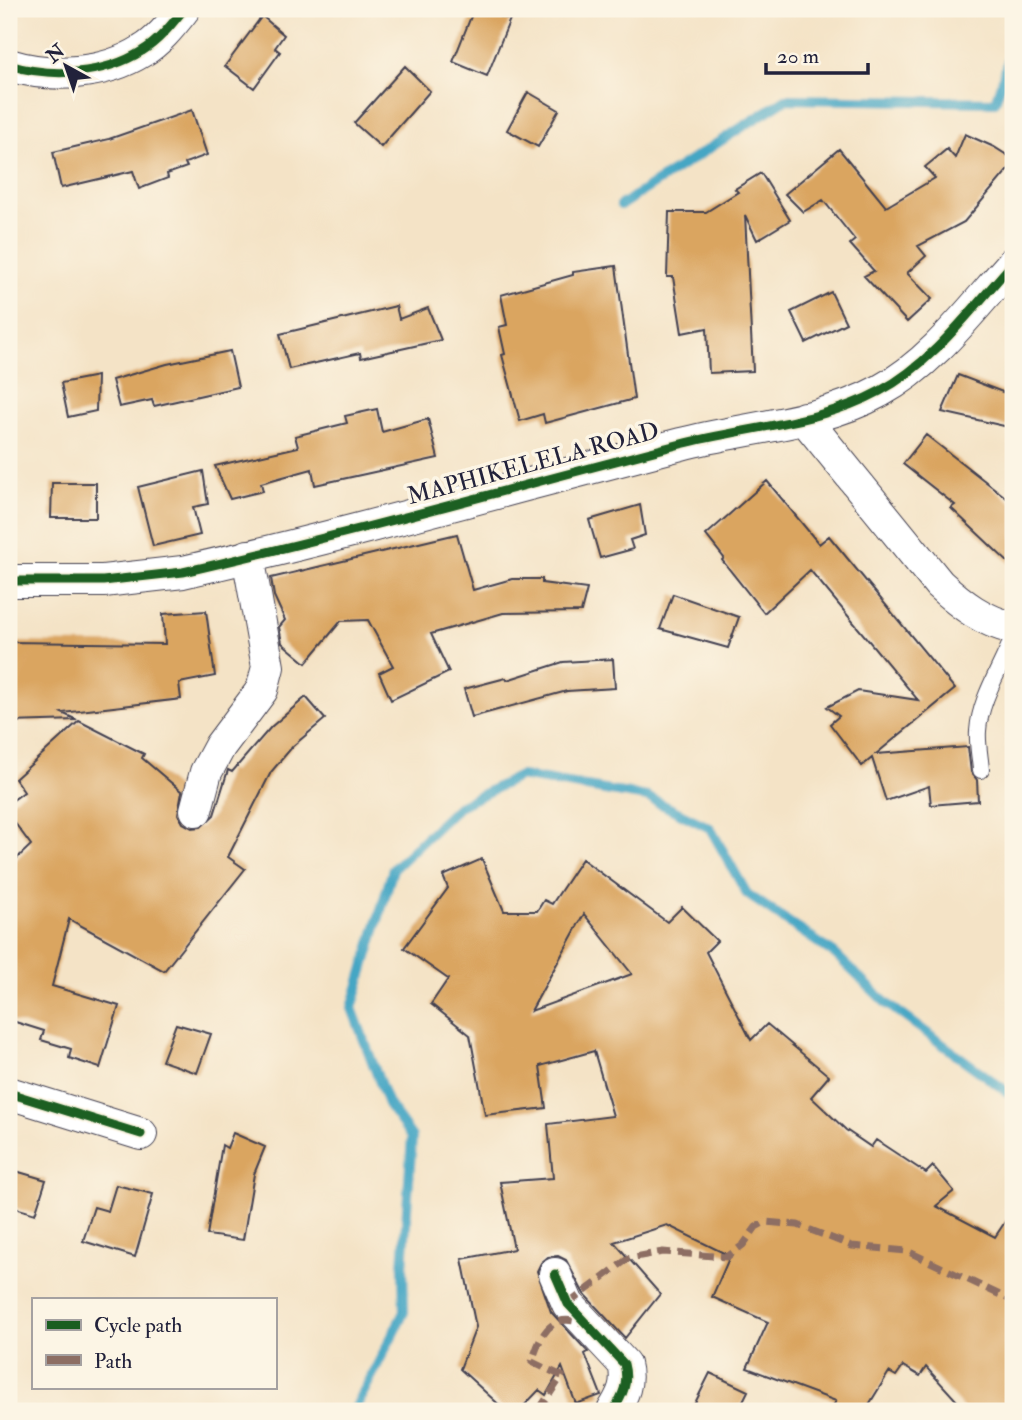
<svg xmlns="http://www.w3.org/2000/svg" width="1022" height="1420" viewBox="0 0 1022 1420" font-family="'IM FELL Double Pica',serif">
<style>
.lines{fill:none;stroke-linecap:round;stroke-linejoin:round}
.stream{stroke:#44a6c4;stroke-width:10}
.building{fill:#daa560;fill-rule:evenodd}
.lane-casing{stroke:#423f50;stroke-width:18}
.street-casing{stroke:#423f50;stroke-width:34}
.lane{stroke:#fff;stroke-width:16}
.street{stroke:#fff;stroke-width:32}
.quiet{stroke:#8d6e63;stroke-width:7;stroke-dasharray:14 7;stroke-linecap:butt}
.cycleway-casing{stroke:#fcf5e5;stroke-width:13}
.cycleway{stroke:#1b5e20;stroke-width:9}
.labels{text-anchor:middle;stroke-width:7;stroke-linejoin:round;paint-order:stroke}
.street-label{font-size:24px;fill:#22223b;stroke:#fcf5e5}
</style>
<rect width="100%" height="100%" fill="#fcf5e5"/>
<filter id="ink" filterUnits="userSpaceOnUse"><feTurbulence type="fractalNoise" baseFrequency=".0143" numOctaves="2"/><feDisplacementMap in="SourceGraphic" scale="14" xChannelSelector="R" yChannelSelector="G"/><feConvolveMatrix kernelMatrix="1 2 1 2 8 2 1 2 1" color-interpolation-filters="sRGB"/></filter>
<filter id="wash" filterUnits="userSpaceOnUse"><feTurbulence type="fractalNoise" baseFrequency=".00686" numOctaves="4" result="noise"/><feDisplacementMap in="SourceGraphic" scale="28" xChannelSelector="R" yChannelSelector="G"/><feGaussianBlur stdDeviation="1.57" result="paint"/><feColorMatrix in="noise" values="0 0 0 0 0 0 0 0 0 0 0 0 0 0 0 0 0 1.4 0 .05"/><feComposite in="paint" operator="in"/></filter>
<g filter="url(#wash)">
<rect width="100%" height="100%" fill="#f4e3c6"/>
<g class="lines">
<path class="stream" d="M621 205 786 99 995 102 1013 47
M354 1411 404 1312 403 1267 412 1137 388 1104 352 1008 393 869 459 806 520 776 647 797 710 828 747 894 835 954 886 1003 1013 1096"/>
</g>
<g id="blocks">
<path class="building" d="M474 9 510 19 487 76 453 62Z
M262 16 284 35 275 48 280 52 254 88 225 66Z
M405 66 430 91 381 147 354 123Z
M528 92 559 110 538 147 507 130Z
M192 110 207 155 185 163 187 167 167 174 168 178 139 189 133 171 61 188 53 152 109 139Z
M965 134 994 147 1013 159V164L964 222 918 246 926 256 907 273 932 299 907 322 864 276 874 271 850 244 855 240 823 200 803 212 785 194 839 149 886 207 935 178 925 167 947 149 955 158Z
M761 173 790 220 757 240 745 215 753 371 709 373 707 328 682 333 673 277H667L669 212H706L738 192 735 189Z
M616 266 634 399 545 423 543 414 520 421 502 355 505 354 499 327 507 325 501 295 573 275V272Z
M831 292 846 323 806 343 791 312Z
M396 306 399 319 428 308 441 340 361 358 360 353 289 369 280 334Z
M230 351 238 387 154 406 152 400 119 407 112 380 167 364Z
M958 375 1013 396V428L942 412Z
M97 376 96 411 68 417 61 383Z
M377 409 382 432 428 419 438 458 315 485 312 469 261 483 263 491 230 499 215 466 298 447 295 436 347 423 345 416Z
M926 435 1013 503V567L951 508 955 505 903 464Z
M203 471 208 504 193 507 200 535 153 546 138 487Z
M767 481 819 544 829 536 955 689 876 754 968 747 971 772 977 780 978 801 931 805 929 786 886 801 872 758 862 766 830 724 839 716 827 707 858 691 918 700 810 570 764 613 722 560 724 558 706 535Z
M52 483H96V518H51Z
M640 505 645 535 630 540 633 549 600 558 589 520Z
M457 534 473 590 512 579H542V583L587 589 581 612 503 613 431 634 449 672 391 700 379 673 393 666 368 620 341 621 306 663 282 643 279 627 285 620 274 596 271 578Z
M673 594 739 617 728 648 660 629Z
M206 611 215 676 179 683 181 699 62 713 77 720 9 722V642L165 644 163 614Z
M613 659 615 688 567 691 472 717 464 689 506 678 507 680 563 662Z
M306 697 325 719 293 746 271 772 228 857 245 869 164 971 69 919 52 986 119 1006 100 1068 69 1058 71 1049 41 1040 44 1031 9 1020V866L31 845 9 815V803L24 792 15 779 79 721 144 754 142 758 182 792 178 814 183 823 192 828 201 827 214 815 228 770 232 772 271 727Z
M482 859 504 911H537L544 900 552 904 582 859 667 922 682 907 717 941 706 952 751 1040 767 1024 829 1076 811 1097 846 1130 871 1147 876 1140 926 1173 933 1166 954 1191 936 1206 995 1237 1013 1210V1411H966L926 1367 920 1376 903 1366 896 1376 889 1372 865 1411H830L836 1401 747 1368 768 1322 712 1297 730 1256 667 1225 614 1242 660 1294 625 1338 584 1294 566 1260 558 1256 548 1257 541 1263 537 1271 551 1312 588 1352 585 1354 601 1395 576 1404 562 1367 546 1395 539 1390 519 1411H506L460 1369 476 1327 462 1259 514 1249 500 1182 553 1178 548 1124 613 1116 594 1051 540 1066 546 1108 485 1115 470 1035 431 1004 448 979 404 948 448 888 443 876ZM584 914 632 974 531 1011Z
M176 1024 211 1034 197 1073 162 1061Z
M233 1133 265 1147 254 1174 243 1240 207 1235 222 1145 227 1148Z
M9 1169 46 1180 35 1214 9 1206Z
M116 1185 153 1194 135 1257 83 1241 94 1207 108 1211Z
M710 1373 748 1391 738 1411H691Z"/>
</g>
</g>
<g filter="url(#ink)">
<use href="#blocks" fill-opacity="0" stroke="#423f50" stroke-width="2"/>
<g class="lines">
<g class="lane-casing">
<path id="lane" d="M981 770C980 757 977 743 978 731 980 698 1002 667 1013 637"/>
</g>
<g class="street-casing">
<path id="street" d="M9 65C51 78 104 75 142 51 159 41 172 24 184 9
M804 418 939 584C962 605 983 621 1013 628
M9 581H103L183 572C350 534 515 487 681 444 746 427 820 424 880 391 933 363 973 307 1013 263
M196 810 206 772 220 746 262 690 268 667 248 556
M9 1093 141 1134
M555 1274 568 1304 624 1364C629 1383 623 1395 613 1411"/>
</g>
<use href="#lane" class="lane"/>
<use href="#street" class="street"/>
<path class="quiet" d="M568 1304 629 1258 663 1252 727 1257 743 1245 756 1227 765 1222 798 1225 852 1246 907 1251 1013 1301
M538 1411 562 1376 532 1362C540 1336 550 1312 581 1323"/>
<g class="cycleway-casing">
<path id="cycleway" d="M9 65C51 78 104 75 142 51 159 41 172 24 184 9
M9 581H103L183 572C350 534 515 487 681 444 746 427 820 424 880 391 933 363 973 307 1013 263
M9 1093 141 1134
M555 1274 568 1304 624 1364C629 1383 623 1395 613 1411"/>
</g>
<use href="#cycleway" class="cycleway"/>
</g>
</g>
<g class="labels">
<g class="street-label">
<text transform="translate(533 463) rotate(-15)" y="8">MAPHIKELELA ROAD</text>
</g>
</g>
<rect width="1022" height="1420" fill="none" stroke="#fcf5e5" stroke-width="35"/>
<rect x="32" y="1298" width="245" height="91" fill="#fcf5e5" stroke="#a5a1a1" stroke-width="2"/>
<rect x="46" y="1320" width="35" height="10" fill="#1b5e20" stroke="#a5a1a1" stroke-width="2"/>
<text x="94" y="1332" font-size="21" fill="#22223b">Cycle path</text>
<rect x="46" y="1355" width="35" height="10" fill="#8d6e63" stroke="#a5a1a1" stroke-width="2"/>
<text x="94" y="1368" font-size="21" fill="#22223b">Path</text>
<g transform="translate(66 66) rotate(320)" stroke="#fcf5e5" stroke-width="5" paint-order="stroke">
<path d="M0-5L12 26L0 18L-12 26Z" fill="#22223b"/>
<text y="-10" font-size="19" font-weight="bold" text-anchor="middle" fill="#22223b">N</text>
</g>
<path d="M766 63v10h102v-10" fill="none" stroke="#22223b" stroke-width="3.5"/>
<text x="777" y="63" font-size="21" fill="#22223b" stroke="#fcf5e5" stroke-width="5" paint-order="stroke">20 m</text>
</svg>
